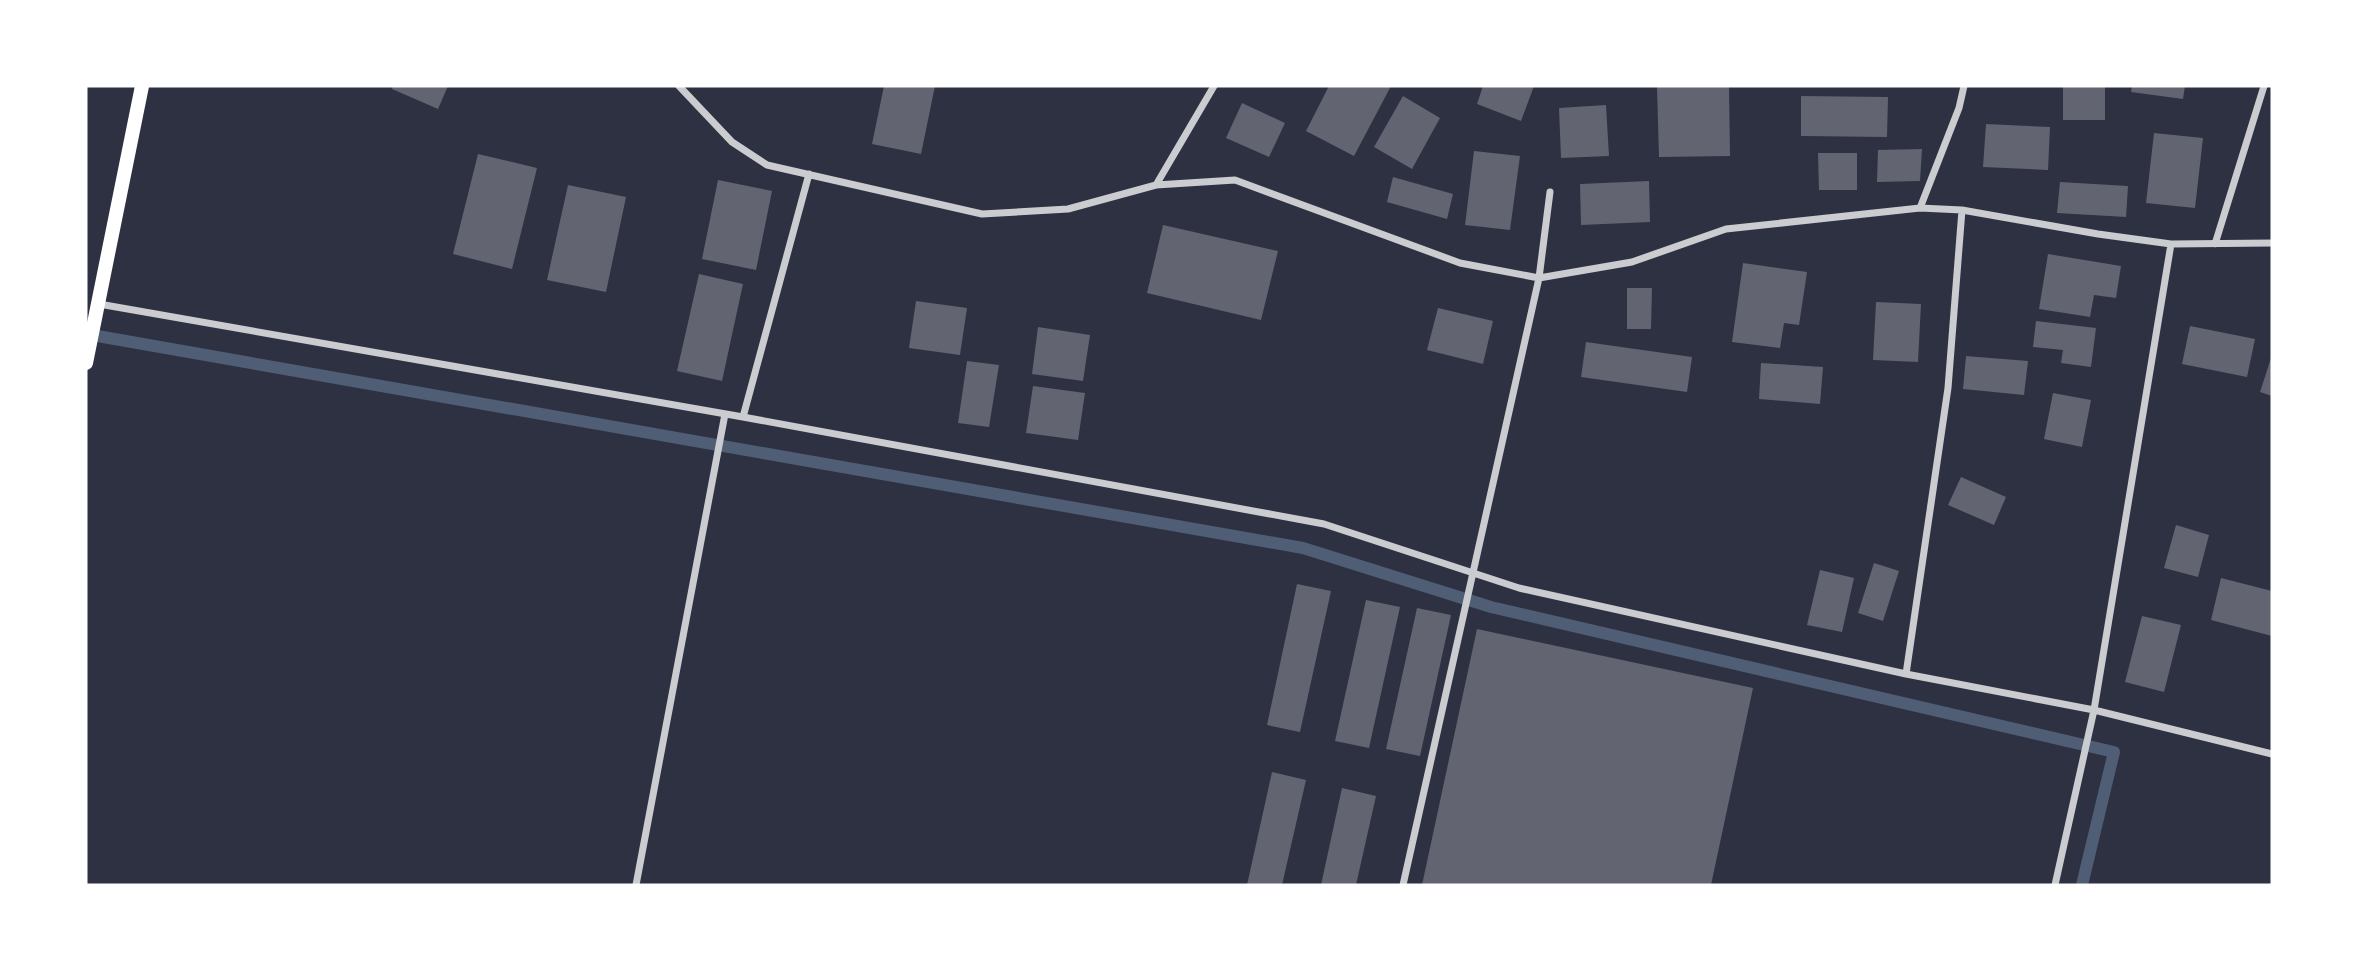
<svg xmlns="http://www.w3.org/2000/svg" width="2358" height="971" viewBox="0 0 2358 971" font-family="Georgia,serif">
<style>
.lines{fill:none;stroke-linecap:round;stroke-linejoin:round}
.stream{stroke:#4f5d75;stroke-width:12}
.building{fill:#626471}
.minor{stroke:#caccd0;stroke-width:7}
.secondary{stroke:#fff;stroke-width:14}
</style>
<rect width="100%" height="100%" fill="#2d3142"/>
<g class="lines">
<path class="stream" d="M86 334 1303 548 1491 607 2114 752 2082 885"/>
</g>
<path class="building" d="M393 86H448L438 109 392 89Z
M884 86H935L921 154 872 144Z
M1329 86H1391L1354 156 1306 131Z
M1483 86H1534L1521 121 1477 104Z
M1729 86 1730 156 1659 157 1657 87Z
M2063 86H2105V120H2063Z
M2132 86H2185L2183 99 2131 92Z
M1403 96 1440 118 1412 169 1374 147Z
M1801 96 1888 97 1887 137 1801 136Z
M1242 103 1285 123 1269 157 1226 138Z
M1606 105 1609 156 1561 158 1559 108Z
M1986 124 2050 127 2048 170 1983 167Z
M2154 133 2203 138 2195 208 2146 203Z
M1922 149 1920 181 1877 182 1878 150Z
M1474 151 1520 156 1510 230 1465 225Z
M1818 153H1857V190H1819Z
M478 154 537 168 512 269 453 254Z
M1393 177 1453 194 1447 219 1387 202Z
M718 180 772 191 756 270 702 259Z
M1649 181 1650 222 1581 225 1580 184Z
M2060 182 2128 186 2126 217 2057 213Z
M568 185 626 197 606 292 547 280Z
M1163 225 1278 251 1261 320 1147 293Z
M2048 254 2121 266 2116 298 2094 295 2090 317 2039 309Z
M1743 263 1807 272 1799 325 1784 323 1780 348 1732 342Z
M699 274 743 284 722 381 677 371Z
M1627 288H1652L1651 329H1627Z
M916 301 967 308 960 355 909 348Z
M1876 302 1921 304 1918 362 1873 360Z
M1438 308 1493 321 1483 364 1427 350Z
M2036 321 2096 328 2091 367 2061 363 2063 350 2033 347Z
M2190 326 2255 339 2247 377 2182 364Z
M1038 327 1090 335 1083 381 1032 374Z
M1586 342 1692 357 1687 392 1581 377Z
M2272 355V396L2260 392Z
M1966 356 2028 361 2024 395 1963 389Z
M967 361 999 365 989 427 958 423Z
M1761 363 1823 367 1820 404 1759 399Z
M1033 386 1085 393 1078 440 1026 433Z
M2053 393 2091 400 2082 447 2044 439Z
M1961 477 2006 497 1994 525 1948 505Z
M2176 525 2209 535 2198 577 2164 568Z
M1874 563 1899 571 1883 621 1858 613Z
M1820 570 1854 578 1842 632 1807 625Z
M2221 578 2272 591V636L2211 620Z
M1297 584 1331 591 1300 732 1267 725Z
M1366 600 1400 607 1369 748 1335 741Z
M1417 608 1451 615 1420 756 1386 749Z
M2142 616 2181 625 2164 692 2125 682Z
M1477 629 1753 688 1711 885H1422Z
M1272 772 1306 780 1282 885H1247Z
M1342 788 1376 796 1356 885H1321Z"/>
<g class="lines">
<path class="minor" d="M679 86 732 142 767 165 982 214 1068 209 1156 185 1235 180 1460 263 1539 278 1632 262 1726 229 1920 208 1962 210 2098 234 2171 244 2272 243
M1156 185 1214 86
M1920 208 1959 108 1964 86
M2215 244 2264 86
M99 304 743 417 1324 524 1519 588 1906 674 2094 710 2272 754
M743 417 809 174
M1906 674 1948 388 1962 210
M636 885 725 414
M1403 885 1539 278 1550 192
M2055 885 2094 710 2171 244"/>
<path class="secondary" d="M86 363 142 86"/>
</g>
<rect width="2358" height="971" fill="none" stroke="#ffffff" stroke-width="175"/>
</svg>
